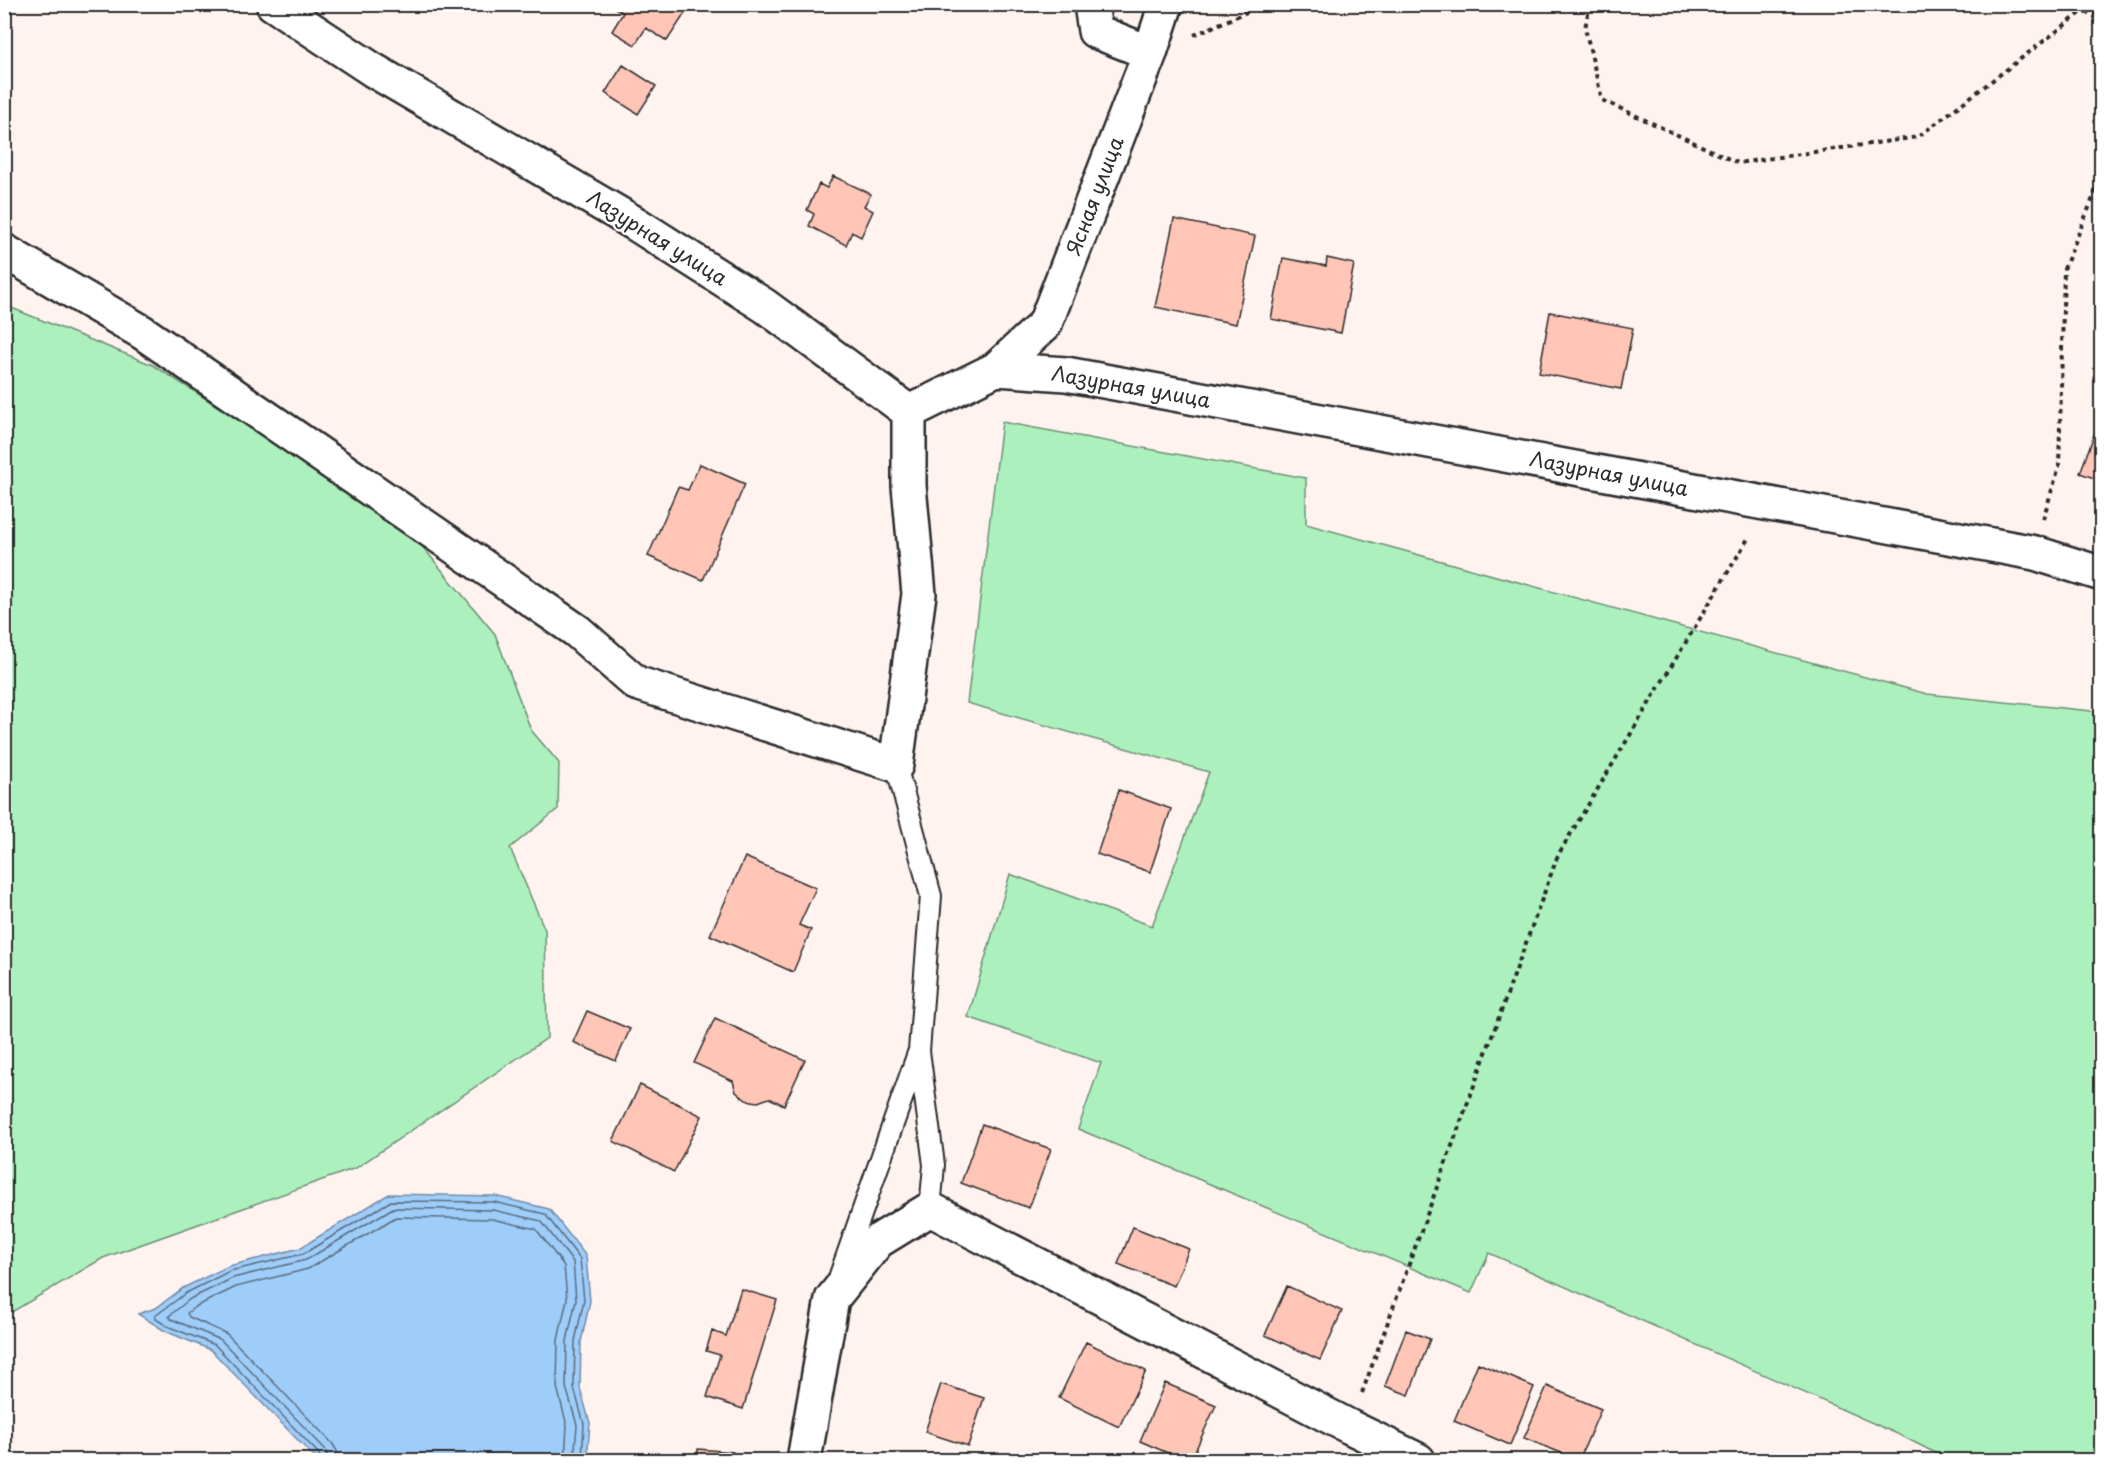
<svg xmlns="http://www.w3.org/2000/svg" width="2106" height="1465" viewBox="0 0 2106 1465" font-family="'Playpen Sans',sans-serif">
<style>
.green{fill:#acf1bd;stroke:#6c8e74;stroke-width:1.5}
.water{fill:#9fcdfa;stroke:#718ca7;stroke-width:1.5}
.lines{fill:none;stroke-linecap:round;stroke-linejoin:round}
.shore{stroke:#596c7e;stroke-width:1.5}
.building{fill:#ffc5b6;stroke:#2b2b2b;stroke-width:1.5}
.lane-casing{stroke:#2b2b2b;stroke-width:24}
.street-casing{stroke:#2b2b2b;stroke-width:38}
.path{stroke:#2b2b2b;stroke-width:4;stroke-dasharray:4.5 4.5;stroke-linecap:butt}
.lane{stroke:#fff;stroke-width:20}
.street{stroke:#fff;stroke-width:33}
.labels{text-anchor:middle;stroke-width:4.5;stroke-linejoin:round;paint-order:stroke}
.street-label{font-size:20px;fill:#2b2b2b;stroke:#fff}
</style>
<rect width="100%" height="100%" fill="#fff3f0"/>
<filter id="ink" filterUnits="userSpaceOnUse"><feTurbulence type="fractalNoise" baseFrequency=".0167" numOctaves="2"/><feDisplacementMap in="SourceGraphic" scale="12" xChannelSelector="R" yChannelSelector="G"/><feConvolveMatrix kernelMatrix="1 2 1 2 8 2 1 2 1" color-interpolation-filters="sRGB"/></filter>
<g filter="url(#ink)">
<path class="green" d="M4 305 153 365 406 527 495 634 531 730 559 763 558 809 510 848 545 930 547 1038 356 1168 103 1258 5 1316Z
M1002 422 1306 478V524L1927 694 2101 712V1460H1949L1902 1436 1489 1253 1471 1293 1078 1129 1101 1063 968 1017 1010 874 1152 926 1209 772 967 703Z"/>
<path class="water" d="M389 1194 495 1196 549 1209 586 1256 590 1301 581 1342 580 1388 590 1423 587 1460H317L211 1350 165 1331 138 1314 156 1308 183 1288 229 1266 300 1248Z"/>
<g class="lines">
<path class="shore" d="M321 1460 319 1454 215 1345 167 1326 156 1319 155 1316 186 1293 230 1271 303 1254 391 1201 494 1202 545 1214 580 1259 584 1300 575 1341 574 1388 584 1424 582 1460
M329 1460 325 1449 221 1340 171 1319 169 1316 190 1299 233 1278 306 1260 393 1208 493 1210 541 1221 573 1262 576 1300 567 1341 566 1387 577 1425 574 1460
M338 1460 337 1451 332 1443 227 1334 189 1317 187 1313 195 1307 236 1287 308 1269 396 1217 492 1219 536 1229 564 1266 567 1299 558 1340 557 1387 567 1426 565 1460"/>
</g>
<path class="building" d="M609 4H691L667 41 646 28 635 45 612 31 623 13Z
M623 65 656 86 638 114 605 93Z
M833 176 871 194 864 206 873 211 861 237 852 232 846 245 809 226 814 214 807 210 819 184 827 188Z
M1174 219 1255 236 1236 324 1155 307Z
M1283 258 1326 266 1327 258 1354 264 1341 333 1271 319Z
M1550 312 1633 328 1621 389 1539 373Z
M2101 416H2102V481L2080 473Z
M700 464 745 484 703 580 648 556 678 487 688 490Z
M1119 790 1171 809 1150 872 1097 854Z
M745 857 816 888 799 925 811 930 793 972 710 935Z
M587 1011 630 1029 616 1061 573 1042Z
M715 1018 805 1060 784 1105 769 1098 758 1102 746 1100 736 1092 733 1081 694 1063Z
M640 1085 702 1116 674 1172 613 1141Z
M982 1124 1051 1149 1029 1208 961 1183Z
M1133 1227 1189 1249 1174 1286 1118 1264Z
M1287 1286 1342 1311 1320 1360 1265 1335Z
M741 1289 777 1300 743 1409 707 1397 720 1355 706 1351 712 1331 726 1336Z
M1406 1330 1430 1339 1409 1395 1385 1386Z
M1086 1342 1146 1371 1119 1427 1059 1398Z
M1478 1363 1534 1387 1510 1445 1454 1421Z
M1165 1383 1216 1405 1191 1460H1184L1140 1441Z
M941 1384 984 1398 968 1446 925 1432Z
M1547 1386 1601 1409 1579 1460 1524 1438Z
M698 1449 733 1452 732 1460H697Z"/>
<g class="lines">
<g class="lane-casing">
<path id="lane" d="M896 765 931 896 919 1051 934 1165 930 1209
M840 1275 918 1053"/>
</g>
<g class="street-casing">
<path id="street" d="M273 4 373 70 636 224 765 306 909 412 996 369 1066 374 2035 553 2102 574
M1091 4 1095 31 1150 53
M4 251 142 332 577 631 636 683 896 765 919 594 909 486V412
M996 369 1045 324 1150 53 1166 4
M804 1460 832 1299 878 1241 930 1209 1350 1427 1418 1460"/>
</g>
<path class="path" d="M1590 4 1585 28 1602 100 1738 163 1918 137 2082 12 2102 15
M1194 35 1265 4
M2043 519 2059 467 2064 269 2102 176
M1362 1393 1558 855 1749 537"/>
<use href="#lane" class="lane"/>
<use href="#street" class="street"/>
</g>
</g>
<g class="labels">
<g class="street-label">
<text transform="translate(1095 196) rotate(-69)" y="7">Ясная улица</text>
<text transform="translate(657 238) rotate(32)" y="7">Лазурная улица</text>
<text transform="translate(1131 387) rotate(10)" y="7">Лазурная улица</text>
<text transform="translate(1609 474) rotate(11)" y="7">Лазурная улица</text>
</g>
</g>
<rect width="2106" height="1465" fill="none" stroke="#fff" stroke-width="24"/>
<rect x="12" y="12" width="2082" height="1441" fill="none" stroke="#2b2b2b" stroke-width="2" filter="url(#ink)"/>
</svg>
